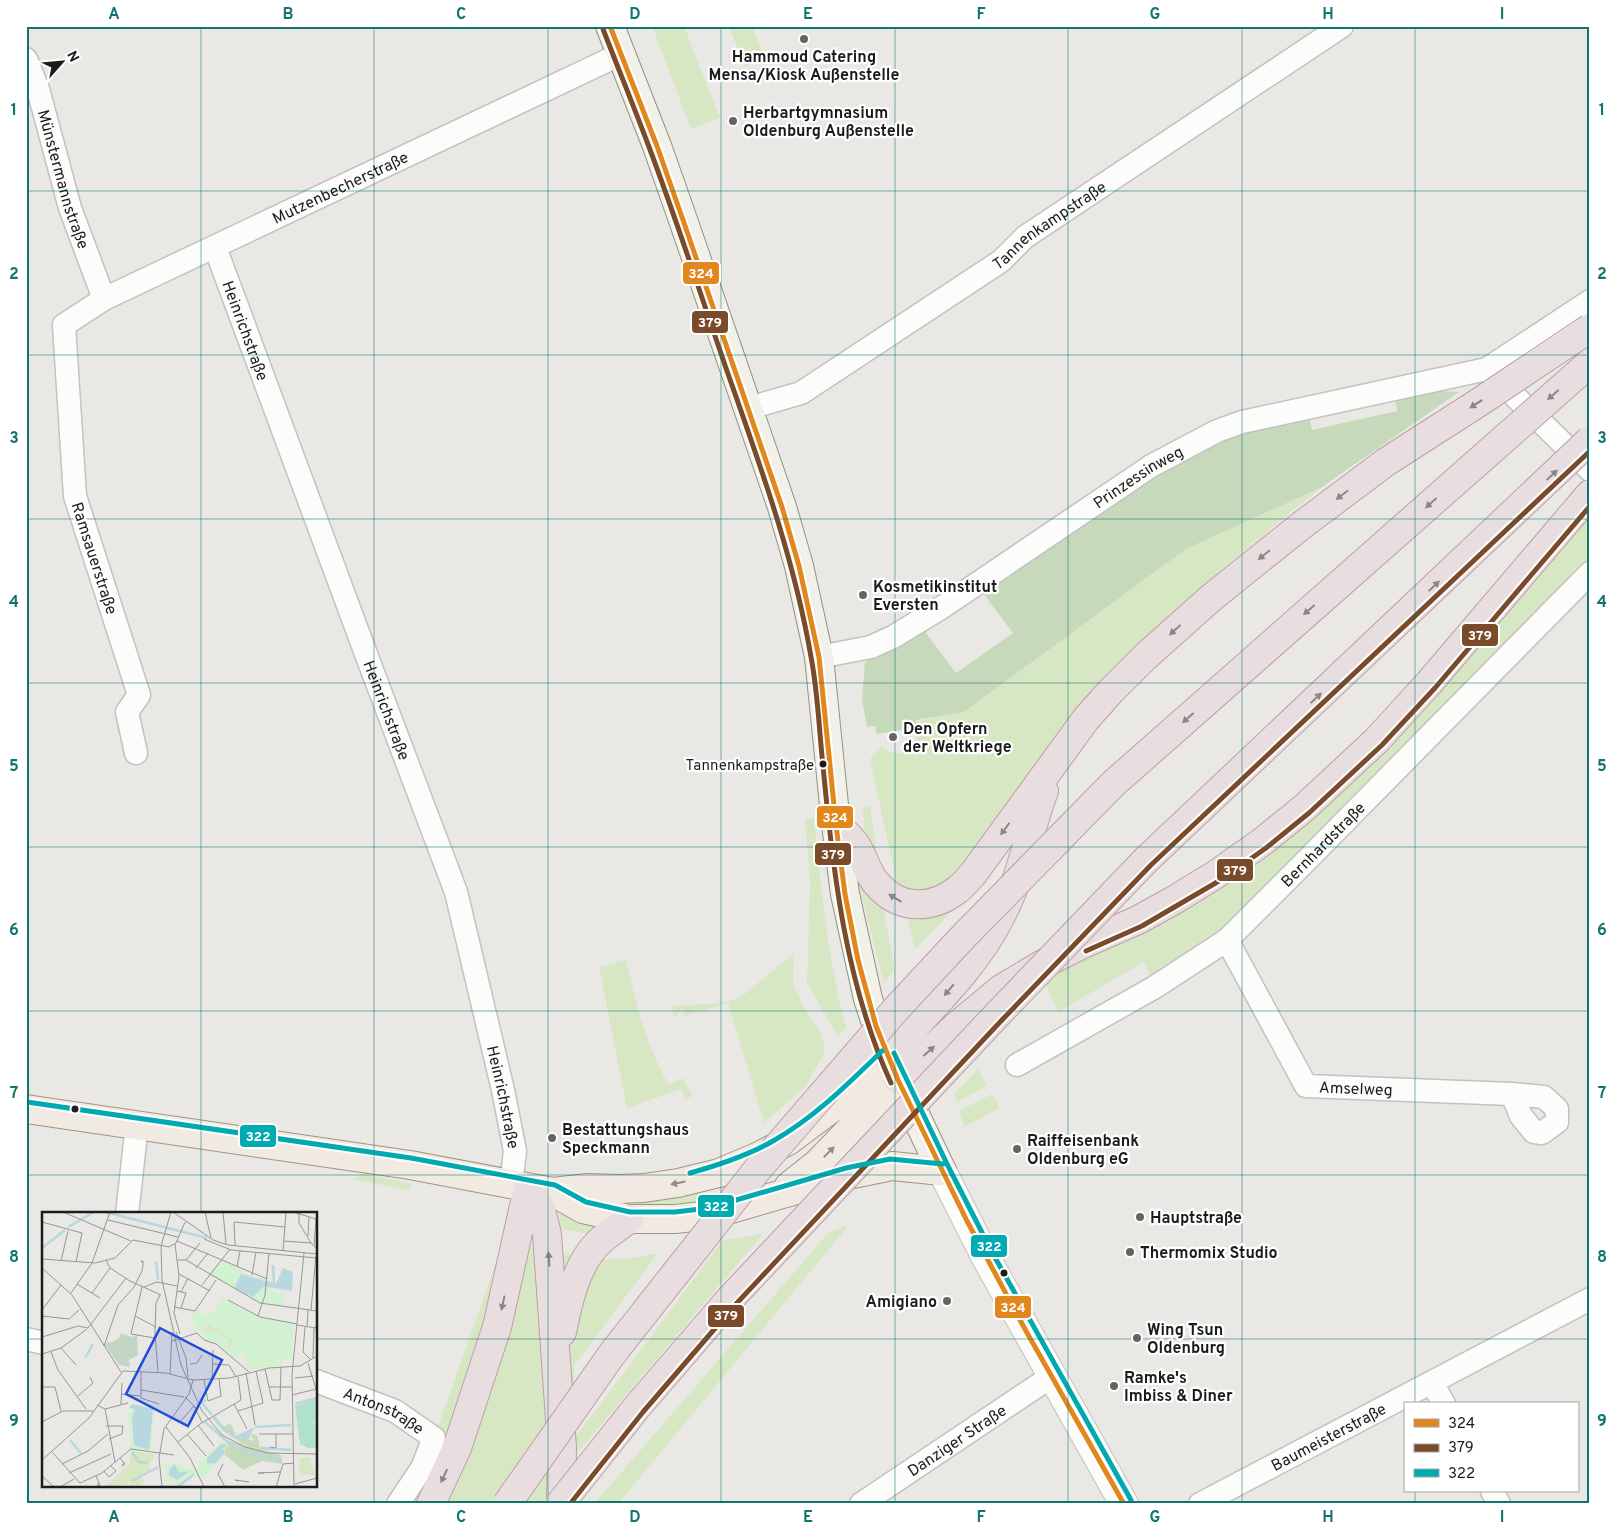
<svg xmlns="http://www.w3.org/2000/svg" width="1616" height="1530" viewBox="0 0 1616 1530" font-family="Overpass,sans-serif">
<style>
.grass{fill:#d8e7c3}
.forest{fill:#c6d9ba}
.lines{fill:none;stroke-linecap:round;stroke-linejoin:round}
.minor-casing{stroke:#c3c2c1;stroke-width:25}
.tertiary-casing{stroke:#c3c2c1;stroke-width:30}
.secondary-casing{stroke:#92937d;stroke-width:30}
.primary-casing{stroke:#a09582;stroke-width:30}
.motorway-casing{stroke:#bf9da7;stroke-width:30}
.minor{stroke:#fcfcfb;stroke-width:22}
.tertiary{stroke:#fcfcfb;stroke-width:28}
.secondary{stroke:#f2f1e9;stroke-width:28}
.primary{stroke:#f0eae3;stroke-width:28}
.motorway{stroke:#e8dedf;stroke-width:28}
.motorway-bridge-casing{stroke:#bf9da7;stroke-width:30;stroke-linecap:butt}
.motorway-bridge{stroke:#e8dedf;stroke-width:28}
.bus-1-casing{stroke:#fff;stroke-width:9}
.bus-2-casing{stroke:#fff;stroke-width:9}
.bus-3-casing{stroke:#fff;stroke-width:9}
.bus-1{stroke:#e1871d;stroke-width:5}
.bus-2{stroke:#7a4b2a;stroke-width:5}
.bus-3{stroke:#00aab0;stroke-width:5}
.oneway{fill:#8c8787}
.oneway2{fill:#918d89}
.grid{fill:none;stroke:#0f766e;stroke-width:1;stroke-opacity:0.55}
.poi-dot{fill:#646362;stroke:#fff;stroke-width:2}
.bus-dot{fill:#1c1c1c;stroke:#fff;stroke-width:2}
.labels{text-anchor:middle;stroke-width:4.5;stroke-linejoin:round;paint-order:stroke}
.bus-label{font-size:15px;fill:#1c1c1c;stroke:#fff;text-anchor:end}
.poi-label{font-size:16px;font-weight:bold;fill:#1c1c1c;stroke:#fff;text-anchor:start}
.street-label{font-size:16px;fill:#1c1c1c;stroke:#fff}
.inset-river{fill:none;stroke:#b8d7de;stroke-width:2.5}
.inset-road{fill:none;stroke:#989695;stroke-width:1}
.view{fill:#1d4ed8;fill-opacity:0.15;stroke:#1d4ed8;stroke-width:2.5}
.inset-edge{fill:none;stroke:#1c1c1c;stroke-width:2.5}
.line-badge{stroke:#fff;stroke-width:2}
.badge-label{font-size:14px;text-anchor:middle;font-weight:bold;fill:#fff}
.neatline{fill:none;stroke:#0f766e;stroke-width:2}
.grid-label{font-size:16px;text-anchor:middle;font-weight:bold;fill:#0f766e}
</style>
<rect width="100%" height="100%" fill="#eae8e5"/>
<path class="grass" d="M652 26H684L720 118 691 129Z
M732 26H752L764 56 745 67 729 27Z
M1322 487 1224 567 1143 643 969 866 929 893 898 889 870 759 882 747C893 757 913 754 917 737 919 732 917 726 917 721L964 712 1186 549Z
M1590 494V573L1304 863 1155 987 1144 962 1058 1012 1041 974 1304 808Z
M870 806 879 868C867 845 864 833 863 807Z
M814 818C821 888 828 959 846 1028L838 1036 809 987 807 982 810 882 805 819Z
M857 877 882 902 895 970 884 983Z
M965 897 915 950 907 916Z
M794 953 793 984 805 1010 821 1032 824 1043V1054L806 1086 764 1123 728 1003 685 1016 682 1008 674 1019 672 1006 720 1003 734 1000 746 993Z
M626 960C636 1003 646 1046 669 1085L683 1078 693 1096 685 1099 681 1089 627 1108 599 967Z
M978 1069 987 1086 957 1102 954 1094Z
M992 1094 1000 1108 964 1127 960 1113 962 1109Z
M362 1174 410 1183 411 1190 353 1180Z
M707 1188 690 1206 654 1211 573 1195Z
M558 1211 608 1224 596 1236 558 1228Z
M849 1225 618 1504H594L829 1232Z
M763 1234 578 1452 574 1504H398L434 1438 502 1245 499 1241 598 1259H629L658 1253 574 1366 575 1438 723 1240Z"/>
<path class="forest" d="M1440 391 1459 392 1322 487 1186 549 964 712 916 720 917 728 877 734 875 726 867 727 862 699 865 662 923 629 956 673 1013 633 980 589 1219 435 1309 416 1312 430 1397 411 1395 399Z"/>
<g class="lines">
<g class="minor-casing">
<g id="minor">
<path id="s1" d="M26 59 38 89 70 208 104 299"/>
<path id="s2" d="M215 247 369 662 456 892 503 1090 515 1151 511 1185"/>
<path d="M1492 374 1590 470"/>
<path id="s3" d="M749 408 801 393 1001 261 1025 237 1342 26"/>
<path id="s4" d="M819 657 871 647 893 637 944 606 1151 466 1217 431 1242 422 1487 369 1590 301"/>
<path id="s5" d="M136 753 127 712 139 695 75 496 64 325 104 299 621 54"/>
<path id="s6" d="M1227 940 1306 1086 1512 1094 1544 1097 1557 1109V1122L1542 1133 1534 1132 1521 1116 1512 1094"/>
<path id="s7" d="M1017 1065 1155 987 1227 940 1304 863 1590 573"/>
<path d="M127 1214 137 1125"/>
<path d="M26 1339 44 1343"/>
<path id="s8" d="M316 1381 395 1411 434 1438 422 1468 398 1504"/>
<path d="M1432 1383 1444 1404"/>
<path d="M1492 1491 1499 1504"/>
<path id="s9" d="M861 1504 1052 1376"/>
<path id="s10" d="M1200 1504 1590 1299"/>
</g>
</g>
<g class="tertiary-casing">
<path id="tertiary" d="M942 1171 986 1258 1124 1504"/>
</g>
<g class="secondary-casing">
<path id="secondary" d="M610 26 657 146 683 220 782 507 799 566 819 657 836 825 845 894 868 999 885 1050
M902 1087 942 1171"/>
</g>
<g class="primary-casing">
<path id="primary" d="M26 1109 410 1165 553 1192 588 1188 619 1189 644 1188 678 1183 719 1173 757 1157 788 1141 840 1102 887 1056
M789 1186 818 1163 898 1080
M553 1192 583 1209 629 1219H675L710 1215 848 1175 892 1166 942 1171"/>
</g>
<g class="motorway-casing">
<path id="motorway" d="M836 825C842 830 848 835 853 841 863 853 866 872 877 884 899 910 931 910 957 890 963 886 968 879 973 874L1086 719 1110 692 1145 657 1211 598 1302 525
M887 1056C928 1011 975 969 1002 914 1022 875 1029 831 1044 791
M898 1080 960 1023 1001 989 1043 964 1079 946 1138 920 1176 899 1215 875 1262 842 1304 808 1377 740 1429 683 1590 494
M528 1188 540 1207 547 1234 562 1447 561 1504
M562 1332C568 1302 576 1265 598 1243 607 1234 619 1227 629 1219
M431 1504 457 1448 497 1327 528 1188"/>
</g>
<use href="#minor" class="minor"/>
<use href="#tertiary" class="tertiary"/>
<use href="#secondary" class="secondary"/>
<use href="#primary" class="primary"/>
<use href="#motorway" class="motorway"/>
<g class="motorway-bridge-casing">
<path id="motorway-bridge" d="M1302 525 1386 462 1478 403 1590 328
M507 1504 612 1354 757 1170 896 1009 962 938 1113 784 1590 363
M560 1504 637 1407 730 1299 996 1016 1146 860 1590 440"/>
</g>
<use href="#motorway-bridge" class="motorway-bridge"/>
<g class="bus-1-casing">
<path id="bus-1" d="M610 26 657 146 683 220 782 507 799 566 819 657 836 825 845 894 858 960 876 1026 898 1080 967 1221 1026 1331 1124 1504"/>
</g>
<g class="bus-2-casing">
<path id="bus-2" d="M603 29C618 68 634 107 649 147 677 221 701 296 727 371 760 465 794 558 811 657 818 693 819 730 823 766 833 873 846 985 891 1083
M1086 951 1142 926 1219 881 1266 848 1309 813 1382 745 1435 688 1590 506
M570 1504 643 1412 736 1304 1001 1021 1151 865 1590 451"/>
</g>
<g class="bus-3-casing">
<path id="bus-3" d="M894 1053 949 1168 993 1254 1131 1500
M27 1102 411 1158 555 1185 586 1202 630 1212H675L709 1208 846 1168 890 1159 943 1164
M690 1173C719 1165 747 1156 773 1141 814 1118 848 1084 882 1051"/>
</g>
<use href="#bus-1" class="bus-1"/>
<use href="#bus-2" class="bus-2"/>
<use href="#bus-3" class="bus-3"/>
</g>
<defs><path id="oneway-solid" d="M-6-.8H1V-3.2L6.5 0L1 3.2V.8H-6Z" transform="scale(1.25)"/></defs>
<g class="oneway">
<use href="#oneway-solid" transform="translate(1553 395) rotate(139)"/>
<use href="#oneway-solid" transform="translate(1476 404) rotate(147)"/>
<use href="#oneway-solid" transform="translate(1552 475) rotate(-43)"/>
<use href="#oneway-solid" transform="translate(1342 495) rotate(143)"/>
<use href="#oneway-solid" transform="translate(1431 503) rotate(138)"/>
<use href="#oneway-solid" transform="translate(1264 555) rotate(141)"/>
<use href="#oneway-solid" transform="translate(1434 586) rotate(-43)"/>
<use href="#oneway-solid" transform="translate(1309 610) rotate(139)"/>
<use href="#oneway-solid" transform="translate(1175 630) rotate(138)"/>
<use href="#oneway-solid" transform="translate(1316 698) rotate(-43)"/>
<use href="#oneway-solid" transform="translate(1188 718) rotate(139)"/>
<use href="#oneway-solid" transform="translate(1005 829) rotate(126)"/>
<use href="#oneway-solid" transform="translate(895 898) rotate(-149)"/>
<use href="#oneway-solid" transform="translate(949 990) rotate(130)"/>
<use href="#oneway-solid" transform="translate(929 1051) rotate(-42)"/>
<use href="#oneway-solid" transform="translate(549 1259) rotate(-94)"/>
<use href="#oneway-solid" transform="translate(503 1303) rotate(102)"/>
<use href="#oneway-solid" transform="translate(444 1476) rotate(115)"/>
</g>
<g class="oneway2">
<use href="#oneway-solid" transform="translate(829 1152) rotate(-45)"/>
<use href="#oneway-solid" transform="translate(678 1183) rotate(169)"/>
</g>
<path class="grid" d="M201 26V1214M374 26V1504M548 26V1504M721 26V1504M895 26V1504M1068 26V1504M1242 26V1504M1415 26V1404M26 191H1590M26 355H1590M26 519H1590M26 683H1590M26 847H1590M26 1011H1590M26 1175H1590M26 1339H44M316 1339H1590M201 1486V1504M1415 1491V1504"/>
<g class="poi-dot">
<circle cx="804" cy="39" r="5"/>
<circle cx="733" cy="121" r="5"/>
<circle cx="863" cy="595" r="5"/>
<circle cx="893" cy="737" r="5"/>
<circle cx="552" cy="1138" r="5"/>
<circle cx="1017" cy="1149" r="5"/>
<circle cx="1140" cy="1217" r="5"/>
<circle cx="1130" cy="1252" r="5"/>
<circle cx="947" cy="1301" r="5"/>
<circle cx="1137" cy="1338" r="5"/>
<circle cx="1114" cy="1386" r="5"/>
</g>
<g class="bus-dot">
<circle cx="823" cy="764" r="4.5"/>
<circle cx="75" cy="1109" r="4.5"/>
<circle cx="1004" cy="1273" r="4.5"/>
</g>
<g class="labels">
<g class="bus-label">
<text x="814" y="770">Tannenkampstraße</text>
</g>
<g class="poi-label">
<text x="804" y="62" text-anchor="middle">Hammoud Catering<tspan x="804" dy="18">Mensa/Kiosk Außenstelle</tspan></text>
<text x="743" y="118">Herbartgymnasium<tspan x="743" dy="18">Oldenburg Außenstelle</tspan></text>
<text x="873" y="592">Kosmetikinstitut<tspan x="873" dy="18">Eversten</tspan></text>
<text x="903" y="734">Den Opfern<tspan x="903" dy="18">der Weltkriege</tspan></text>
<text x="562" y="1135">Bestattungshaus<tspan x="562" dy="18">Speckmann</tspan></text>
<text x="1027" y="1146">Raiffeisenbank<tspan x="1027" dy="18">Oldenburg eG</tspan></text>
<text x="1150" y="1223">Hauptstraße</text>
<text x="1140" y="1258">Thermomix Studio</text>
<text x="937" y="1307" text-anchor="end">Amigiano</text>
<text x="1147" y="1335">Wing Tsun<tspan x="1147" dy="18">Oldenburg</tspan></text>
<text x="1124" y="1383">Ramke's<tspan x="1124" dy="18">Imbiss &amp; Diner</tspan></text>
</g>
<g class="street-label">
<text dy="6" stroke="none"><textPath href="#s1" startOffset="126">Münstermannstraße</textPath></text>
<text dy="6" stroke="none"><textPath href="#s5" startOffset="752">Mutzenbecherstraße</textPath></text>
<text dy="6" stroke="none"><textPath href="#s3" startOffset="354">Tannenkampstraße</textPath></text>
<text dy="6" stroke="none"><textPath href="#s2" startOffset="89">Heinrichstraße</textPath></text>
<text dy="6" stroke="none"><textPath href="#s4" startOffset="370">Prinzessinweg</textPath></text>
<text transform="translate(95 558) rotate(72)" y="6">Ramsauerstraße</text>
<text dy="6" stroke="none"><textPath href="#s2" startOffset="494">Heinrichstraße</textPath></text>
<text dy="6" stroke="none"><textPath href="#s7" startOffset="380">Bernhardstraße</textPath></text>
<text dy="6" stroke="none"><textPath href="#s6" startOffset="216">Amselweg</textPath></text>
<text dy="6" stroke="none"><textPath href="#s2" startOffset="899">Heinrichstraße</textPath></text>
<text dy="6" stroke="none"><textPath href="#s8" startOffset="74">Antonstraße</textPath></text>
<text dy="6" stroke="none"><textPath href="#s10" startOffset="145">Baumeisterstraße</textPath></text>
<text dy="6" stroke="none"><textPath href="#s9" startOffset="115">Danziger Straße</textPath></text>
</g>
</g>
<g transform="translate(42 1212)">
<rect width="275" height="275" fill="#eae8e5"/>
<path d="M166 111 191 127 190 136H186L187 130 175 119 162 120ZM89 239 115 242 107 251 109 260 100 264 102 271 92 275 87 274 90 270 78 275H62L87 253ZM268 245 273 263H257L258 246Z" fill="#d8e7c3"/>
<path d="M173 204 182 215 188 211 194 223 184 219 194 226 210 228 209 233 212 226H209L210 222 215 223 218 236 250 238H221L201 232 181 219 170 206ZM163 210 184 228 239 243 241 252 220 249 201 258 183 243 179 244 186 232Z" fill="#c6d9ba"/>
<path d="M79 121 89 125 95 123 96 143 87 148 88 155 77 153 63 133 66 129 68 131 77 126Z" fill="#c3d5c3"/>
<path d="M181 48 209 64 236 70 224 71 199 62 192 75 211 85 222 74 246 79 229 76 225 82 229 79 241 81 243 95 215 90 167 63ZM181 87 216 105 252 112 250 146 240 149V153L208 158 200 140 193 147 172 130 163 129 148 106 154 99 167 103ZM166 111 191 127 190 136H186L187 130 175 119 162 120ZM93 192 112 196 109 239 88 238V215L84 202 93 197 90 228 106 227 110 210 107 196 105 200ZM179 229 188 234 181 236 183 240 179 244 183 243 161 266 157 267 153 261 136 275 130 268 121 272 126 258 119 257 118 252 130 253 134 247 140 256 153 257Z" fill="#d2f1d1" fill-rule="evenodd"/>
<path d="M275 187V211L269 209 275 213V236H266L258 232 253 194Z" fill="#b0e1cb"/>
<path d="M241 56 251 60 250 79 222 74 211 85 192 76 199 62 234 72ZM90 192 111 197 107 238 92 233 90 205 93 197 87 196ZM213 215 206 228 194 226 184 219 189 218 193 224ZM179 232 187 233 181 236 182 241 173 252 165 251V246ZM133 253 137 260 148 259 135 268 127 263 128 256Z" fill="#b8d7de"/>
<path class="inset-river" d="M63 0 165 26M26 15 52 0M0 36 23 18M114 49 116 68M231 53 232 72M43 146 51 132M164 188 159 190 170 203M253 192 275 186M172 205 184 219M163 210 188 232M213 215 249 213M28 228 39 241M189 233 206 241 239 248M219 236 249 238M90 240 97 250 106 251M90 269 116 255M136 275 152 262"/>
<path class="inset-road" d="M21 0 89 29M129 0 119 34 120 68 139 153 160 199 180 223 203 235 226 241 275 242M131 0 171 28 186 33 275 42M163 0 169 26M181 0 184 32M251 0 274 7M257 0V11L269 31M66 8 136 25M0 10 40 21 34 50M266 24 267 5M162 27 189 38 274 46M135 29 225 67M242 29 269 31 275 37M133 32 137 64 132 101 138 122M193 33 192 10 243 15M272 34 274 7M241 39 244 0M0 47 53 51 73 46 91 28 127 35 134 31 143 10M64 48 68 56 88 69 119 83M136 48H144L218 91 275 99M144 48 158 31M19 49 26 19M195 55 198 39M0 56 30 83 79 160M154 56 166 41M137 62 168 79M210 63 214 40M35 72 58 86M160 73 188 37M100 75 89 122 113 126M102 75 115 70 135 74M135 79 144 81 139 96M139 80 146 66M29 81 50 51 68 0M50 81 68 56M186 88 218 105 255 112M132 95 153 99 174 68M0 98 19 73M269 98 274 44M0 104 27 107 37 98M93 104 114 115M216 104 223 83 227 41M255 113 274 116 275 107M263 115 261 140 269 148M265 115 266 98M134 120 144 146 146 165M0 125 36 114 46 116 84 66M130 129 155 121 162 128 174 132 207 160M62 134 76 93 92 75 100 59 101 53V49H99L101 51M19 136 34 153M9 140 16 158 44 197M0 142 19 136 45 117M271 146 272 116M266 151 274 177M148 152 155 151 160 143M170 152 187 153 194 165M223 157 230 188H238L239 155M99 159V186L117 192M116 160 113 121 114 91 118 83M204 161 213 213M128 162 130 120M253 166 271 164M170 167 171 138M151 168 188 166 227 156 258 154 275 144M162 168 166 189 179 184 177 167M0 175H13L19 199M227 175H250M99 178 142 185M79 182 98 184M250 183 274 177M36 184 51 171 48 165M143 185 155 197M79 192 80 171M192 192 205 217M55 193 63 197 86 191M63 197 73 250M196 199 221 191 214 159M0 210 21 199H51M137 211 152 194 160 210M156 213 172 234M64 214H81L80 222 67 227M124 215 148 246 162 275M145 222 164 244M217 222H251M136 230 158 212 199 188 196 165M228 235 234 236V222M10 240 38 271M78 246 83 252 80 254 82 251M0 248 47 206 81 159 124 161 151 168 147 182 122 217 117 246 120 275M20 252 46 239 66 222M181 252 176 262 183 275M62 259 67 265 74 259 69 254M27 261 69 242M222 261H216L238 260M0 264 12 275M54 264 58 273 56 274V271M196 269 193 268 207 270M38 271 60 261 89 237 132 243M253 272 275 266M18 275 32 267M234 275 241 252 252 251M252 275 250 162 262 41"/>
<path class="view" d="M118 116 180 148 146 214 84 182Z"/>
<rect width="275" height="275" class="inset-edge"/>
</g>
<g class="line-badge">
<rect x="682" y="261" width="38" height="24" rx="5" fill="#e1871d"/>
<rect x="691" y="310" width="38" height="24" rx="5" fill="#7a4b2a"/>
<rect x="1461" y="623" width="38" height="24" rx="5" fill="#7a4b2a"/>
<rect x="816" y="805" width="38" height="24" rx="5" fill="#e1871d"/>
<rect x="814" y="842" width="38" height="24" rx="5" fill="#7a4b2a"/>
<rect x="1216" y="858" width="38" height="24" rx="5" fill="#7a4b2a"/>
<rect x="239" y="1124" width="38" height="24" rx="5" fill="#00aab0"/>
<rect x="697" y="1194" width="38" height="24" rx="5" fill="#00aab0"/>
<rect x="970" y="1234" width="38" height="24" rx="5" fill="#00aab0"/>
<rect x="994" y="1295" width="38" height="24" rx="5" fill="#e1871d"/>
<rect x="707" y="1304" width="38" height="24" rx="5" fill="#7a4b2a"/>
</g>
<g class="badge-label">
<text x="701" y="278">324</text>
<text x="710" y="327">379</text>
<text x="1480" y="640">379</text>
<text x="835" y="822">324</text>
<text x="833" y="859">379</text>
<text x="1235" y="875">379</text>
<text x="258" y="1141">322</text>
<text x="716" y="1211">322</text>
<text x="989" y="1251">322</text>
<text x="1013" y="1312">324</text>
<text x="726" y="1320">379</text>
</g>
<rect width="1616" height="1530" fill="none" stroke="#ffffff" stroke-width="55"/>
<rect x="1404" y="1402" width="175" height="90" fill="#ffffff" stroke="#a4a4a4"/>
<rect x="1414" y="1419" width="25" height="8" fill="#e1871d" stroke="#a4a4a4"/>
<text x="1448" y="1428" font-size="15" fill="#1c1c1c">324</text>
<rect x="1414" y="1444" width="25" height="8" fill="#7a4b2a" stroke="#a4a4a4"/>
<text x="1448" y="1452" font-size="15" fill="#1c1c1c">379</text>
<rect x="1414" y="1469" width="25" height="8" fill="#00aab0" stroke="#a4a4a4"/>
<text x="1448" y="1478" font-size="15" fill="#1c1c1c">322</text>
<g transform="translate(62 62) rotate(63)" stroke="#ffffff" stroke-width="4" paint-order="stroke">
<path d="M0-4L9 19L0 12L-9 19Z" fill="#1c1c1c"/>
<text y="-8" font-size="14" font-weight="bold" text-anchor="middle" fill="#1c1c1c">N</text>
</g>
<rect x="28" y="28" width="1560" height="1474" class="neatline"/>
<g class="grid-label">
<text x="114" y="19">A</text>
<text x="288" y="19">B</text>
<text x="461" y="19">C</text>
<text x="635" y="19">D</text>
<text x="808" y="19">E</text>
<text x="981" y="19">F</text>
<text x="1155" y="19">G</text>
<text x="1328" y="19">H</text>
<text x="1502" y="19">I</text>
<text x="14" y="115">1</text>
<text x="1602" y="115">1</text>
<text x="14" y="279">2</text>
<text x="1602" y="279">2</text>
<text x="14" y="443">3</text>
<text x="1602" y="443">3</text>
<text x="14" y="607">4</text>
<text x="1602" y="607">4</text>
<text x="14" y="771">5</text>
<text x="1602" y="771">5</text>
<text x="14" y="935">6</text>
<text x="1602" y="935">6</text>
<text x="14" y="1098">7</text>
<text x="1602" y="1098">7</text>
<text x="14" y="1262">8</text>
<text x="1602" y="1262">8</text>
<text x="14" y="1426">9</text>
<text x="1602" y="1426">9</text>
<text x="114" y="1522">A</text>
<text x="288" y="1522">B</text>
<text x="461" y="1522">C</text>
<text x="635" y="1522">D</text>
<text x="808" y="1522">E</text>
<text x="981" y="1522">F</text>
<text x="1155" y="1522">G</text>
<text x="1328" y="1522">H</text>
<text x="1502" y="1522">I</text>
</g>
</svg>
